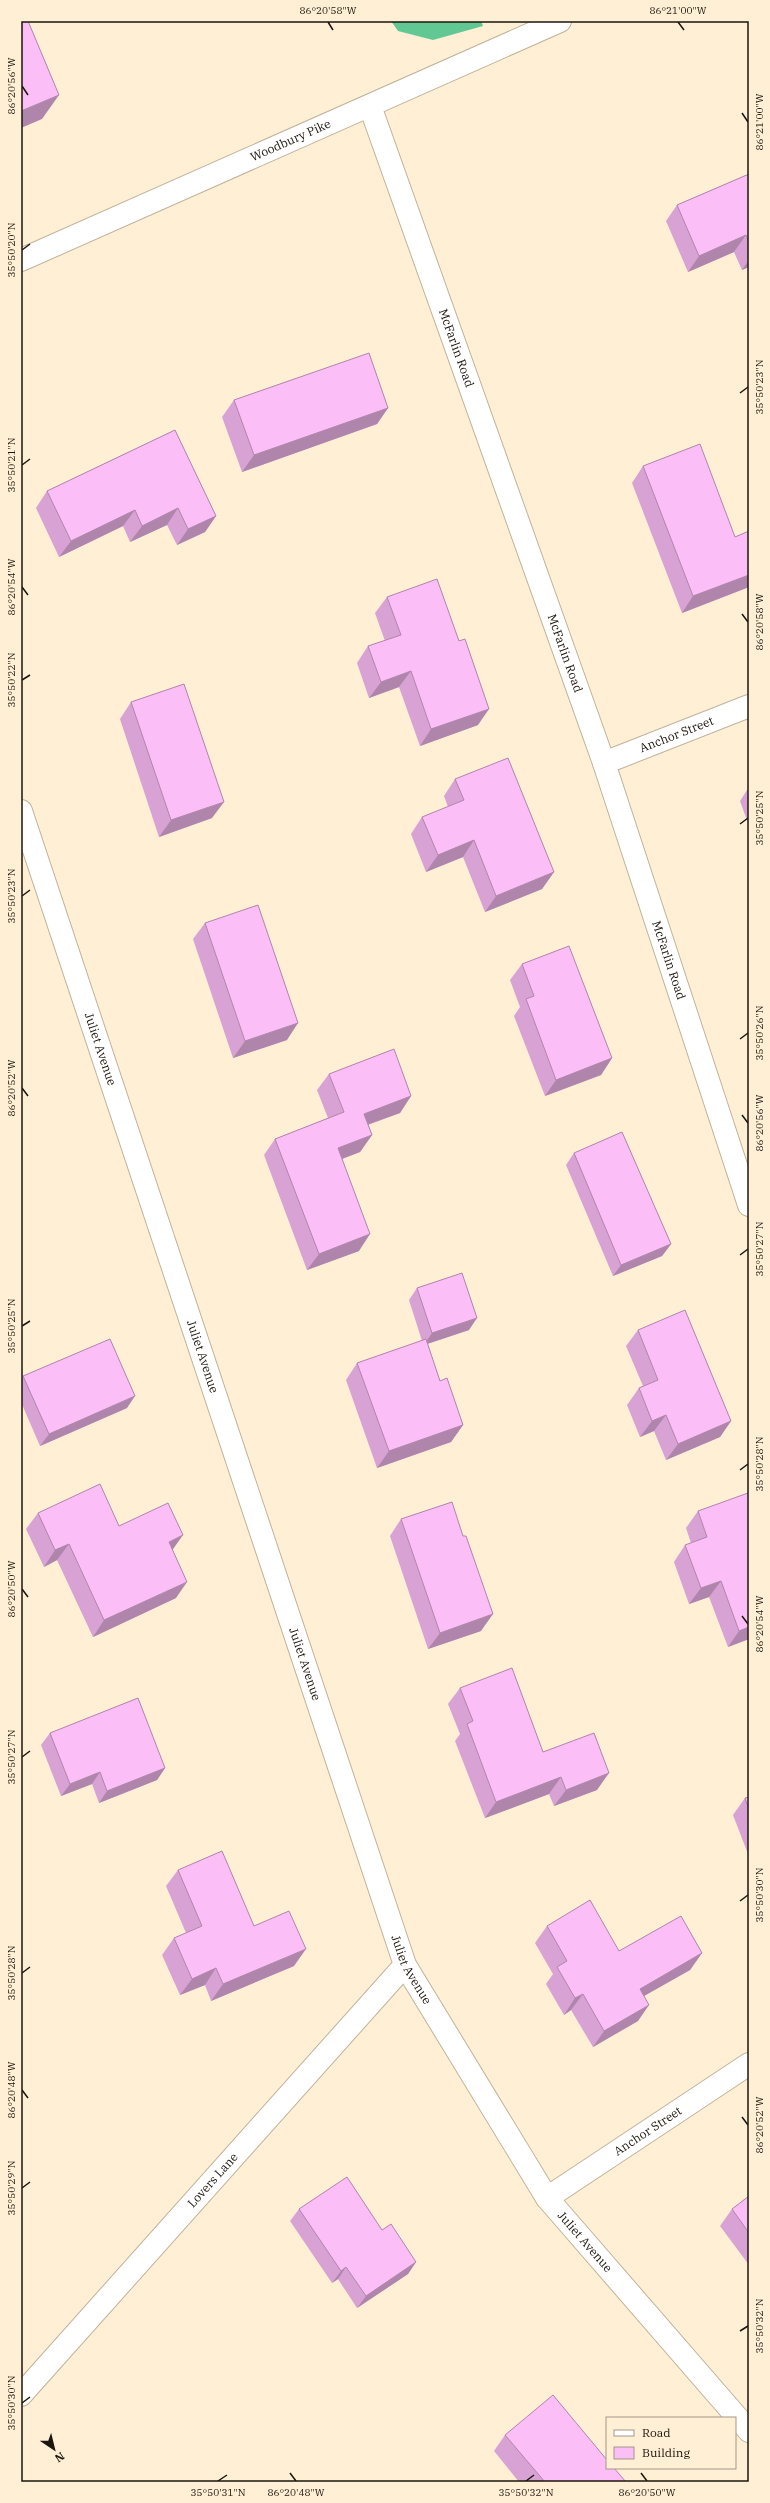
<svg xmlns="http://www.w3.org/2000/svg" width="770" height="2503" viewBox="0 0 770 2503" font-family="'IBM Plex Serif',serif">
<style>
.forest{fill:#61c893}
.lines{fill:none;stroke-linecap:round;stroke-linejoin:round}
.minor-casing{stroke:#c1b39a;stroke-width:24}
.minor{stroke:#fff;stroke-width:22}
.wall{fill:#d8a3d4}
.shaded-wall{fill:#b085ac}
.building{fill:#fbbef6;stroke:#b085ac}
.ticks{fill:none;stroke:#1b160d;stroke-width:1.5}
.labels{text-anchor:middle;stroke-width:3;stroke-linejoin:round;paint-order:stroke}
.street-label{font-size:12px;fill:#1b160d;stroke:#feefd5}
.neatline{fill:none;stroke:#1b160d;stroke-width:1.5}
.ticks-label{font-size:10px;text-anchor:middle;fill:#1b160d}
</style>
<rect width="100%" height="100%" fill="#feefd5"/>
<path class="forest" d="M391 21H481L483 26 433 40 398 31Z"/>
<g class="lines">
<g class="minor-casing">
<g id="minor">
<path id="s1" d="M370 106 604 763 749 1205"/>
<path id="s2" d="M21 260 560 21"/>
<path id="s3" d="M604 763 749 706"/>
<path id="s4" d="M21 811 405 1965 547 2198 749 2431"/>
<path id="s5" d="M547 2198 749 2064"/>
<path id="s6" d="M21 2395 405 1965"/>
</g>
</g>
<use href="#minor" class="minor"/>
</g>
<path class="wall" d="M749 174V267L742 270 734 252 688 272 666 221 677 205Z
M234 400 388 408 377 424 242 472 222 417Z
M175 430 216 516 205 532 177 545 167 525 130 542 123 526 59 557 36 508 47 491Z
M643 466 735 537 749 531V587L682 613 632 483Z
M387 597 478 725 420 746 399 687 369 698 357 663 368 646 385 641 375 613Z
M131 702 212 818 159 837 120 719Z
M455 779 554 872 542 889 485 912 463 857 426 872 411 834 422 817 448 807 444 796Z
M749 787V826L740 801Z
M205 923 287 1040 233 1058 193 939Z
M522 964 612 1058 601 1075 545 1096 514 1016 520 1007 510 980Z
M329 1074 411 1096 400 1113 368 1125 372 1135 360 1152 342 1159 359 1251 307 1270 264 1155 275 1139 328 1118 317 1090Z
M574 1153 671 1244 662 1256 613 1276 566 1165Z
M417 1288 469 1330 427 1344 440 1381 463 1425 451 1442 377 1468 346 1380 357 1363 422 1341 409 1300Z
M638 1330 731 1421 720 1437 666 1460 654 1431 640 1437 627 1405 639 1388 643 1386 626 1346Z
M23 1376 127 1408 40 1446 21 1402V1380Z
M749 1496V1639L728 1647 709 1597 689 1604 674 1562 685 1545 691 1543 686 1528 698 1511Z
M38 1513 119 1526 172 1550 176 1598 93 1637 57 1560 44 1567 26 1529Z
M401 1519 463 1536 481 1631 428 1649 390 1536Z
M460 1688 543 1752 597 1790 554 1806 549 1794 485 1818 455 1741 460 1734 448 1704Z
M50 1733 165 1768 157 1780 99 1803 92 1784 61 1796 41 1745Z
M749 1797V1854H748L733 1815 745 1798Z
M178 1870 254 1926 294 1966 211 2001 205 1985 180 1995 162 1955 174 1938 186 1933 166 1886Z
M547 1926 619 1951 702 1953 690 1970 644 1996 638 2021 593 2047 571 2010 564 2015 546 1984 553 1974 535 1943Z
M749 2196V2265L720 2226 732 2209Z
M299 2209 382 2230 416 2262 408 2274 357 2308 338 2279 332 2283 290 2221Z
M505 2435 626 2482H519L494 2451Z"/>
<path class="shaded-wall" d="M59 95 42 119 21 128V111Z
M746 235 734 252 688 272 699 256Z
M749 260V267L742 270Z
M388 408 377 424 242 472 254 455Z
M178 508 167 525 130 542 142 526Z
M135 510 123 526 59 557 71 541Z
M216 516 205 532 177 545 188 529Z
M749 575V587L682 613 693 596Z
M411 671 399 687 369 698 381 682Z
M489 709 478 725 420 746 431 729Z
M224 802 212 818 159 837 171 820Z
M474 840 463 857 426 872 438 855Z
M554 872 542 889 485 912 496 896Z
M298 1023 287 1040 233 1058 245 1041Z
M612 1058 601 1075 545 1096 556 1080Z
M411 1096 400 1113 352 1130 364 1114Z
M372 1135 360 1152 326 1165 338 1148Z
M370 1234 359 1251 307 1270 319 1254Z
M671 1244 662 1256 613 1276 621 1265Z
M477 1318 469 1330 424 1345 432 1333Z
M135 1396 127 1408 40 1446 49 1434Z
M666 1415 654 1431 640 1437 652 1421Z
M731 1421 720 1437 666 1460 678 1444Z
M463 1425 451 1442 377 1468 389 1451Z
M183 1535 171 1552 169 1542Z
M69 1544 57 1560 44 1567 55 1550Z
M721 1581 709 1597 689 1604 701 1588Z
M187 1582 176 1598 93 1637 104 1620Z
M493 1614 481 1631 428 1649 440 1633Z
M749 1627V1639L728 1647 739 1631Z
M165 1768 157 1780 99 1803 107 1791Z
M100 1772 92 1784 61 1796 70 1784Z
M609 1773 597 1790 554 1806 566 1790Z
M561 1777 549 1794 485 1818 496 1802Z
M306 1949 294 1966 211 2001 223 1984Z
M702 1953 690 1970 628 2005 640 1989Z
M216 1968 205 1985 180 1995 192 1979Z
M583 1994 571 2010 564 2015 575 1998Z
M649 2005 638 2021 593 2047 604 2031Z
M416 2262 408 2274 357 2308 366 2296Z
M346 2267 338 2279 332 2283 341 2271Z"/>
<path class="building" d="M21 21H28L59 95 21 111Z
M749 174V242L746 235 699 256 677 205Z
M369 353 388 408 254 455 234 400Z
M175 430 216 516 188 529 178 508 142 526 135 510 71 541 47 491Z
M700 444 735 537 749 531V575L693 596 643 466Z
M437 579 459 641 465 639 489 709 431 729 411 671 381 682 368 646 401 635 387 597Z
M184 684 224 802 171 820 131 702Z
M508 758 554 872 496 896 474 840 438 855 422 817 464 800 455 779Z
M258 905 298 1023 245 1041 205 923Z
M569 946 612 1058 556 1080 526 999 534 996 522 964Z
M394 1049 411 1096 364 1114 372 1135 338 1148 370 1234 319 1254 275 1139 344 1112 329 1074Z
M622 1132 671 1244 621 1265 574 1153Z
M462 1273 477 1318 432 1333 417 1288Z
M685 1310 731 1421 678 1444 666 1415 652 1421 639 1388 658 1380 638 1330Z
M110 1339 135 1396 49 1434 23 1376Z
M426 1339 440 1381 447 1378 463 1425 389 1451 357 1363Z
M100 1484 119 1526 168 1503 183 1535 169 1542 187 1582 104 1620 69 1544 55 1550 38 1513Z
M748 1493 749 1496V1627L739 1631 721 1581 701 1588 685 1545 707 1537 698 1511Z
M452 1502 463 1536H466L493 1614 440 1633 401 1519Z
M512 1668 543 1752 594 1733 609 1773 566 1790 561 1777 496 1802 467 1724 473 1721 460 1688Z
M138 1698 165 1768 107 1791 100 1772 70 1784 50 1733Z
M749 1797V1810L745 1798Z
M222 1851 254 1926 289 1911 306 1949 223 1984 216 1968 192 1979 174 1938 202 1926 178 1870Z
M590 1900 619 1951 681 1916 702 1953 640 1989 649 2005 604 2031 583 1994 575 1998 557 1967 567 1961 547 1926Z
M347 2177 382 2230 391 2224 416 2262 366 2296 346 2267 341 2271 299 2209Z
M749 2196V2233L732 2209Z
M553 2395 607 2460V2468H614L626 2482H545L505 2435Z"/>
<path class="ticks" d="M328 22 333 30M678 22 684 30M22 86 28 95M742 113 748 122M22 250 30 244M740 393 748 387M22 465 30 459M22 587 28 595M742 614 748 622M22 680 30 675M740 824 748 818M22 896 30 890M740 1039 748 1033M22 1088 28 1096M742 1115 748 1123M740 1255 748 1249M22 1326 30 1321M740 1470 748 1464M22 1589 28 1597M742 1616 748 1624M22 1757 30 1751M740 1901 748 1895M22 1973 30 1967M22 2090 28 2098M742 2117 748 2125M22 2188 30 2182M740 2331 748 2326M22 2403 30 2397M290 2473 296 2481M641 2473 647 2481M218 2481 227 2475M526 2481 534 2475"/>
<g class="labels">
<g class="street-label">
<text dy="4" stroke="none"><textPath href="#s2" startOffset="295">Woodbury Pike</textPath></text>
<text dy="4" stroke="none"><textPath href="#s1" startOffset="257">McFarlin Road</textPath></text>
<text dy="4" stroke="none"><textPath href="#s1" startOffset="581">McFarlin Road</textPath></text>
<text dy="4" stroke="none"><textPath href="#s3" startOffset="78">Anchor Street</textPath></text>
<text dy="4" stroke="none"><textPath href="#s1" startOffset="905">McFarlin Road</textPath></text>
<text dy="4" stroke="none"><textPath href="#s4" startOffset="251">Juliet Avenue</textPath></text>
<text dy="4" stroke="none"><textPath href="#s4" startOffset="575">Juliet Avenue</textPath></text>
<text dy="4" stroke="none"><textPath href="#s4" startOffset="899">Juliet Avenue</textPath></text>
<text dy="4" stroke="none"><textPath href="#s4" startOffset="1223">Juliet Avenue</textPath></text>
<text dy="4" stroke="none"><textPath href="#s5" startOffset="121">Anchor Street</textPath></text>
<text dy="4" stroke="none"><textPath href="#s6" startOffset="288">Lovers Lane</textPath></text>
<text dy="4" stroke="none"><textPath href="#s4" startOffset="1547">Juliet Avenue</textPath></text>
</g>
</g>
<rect width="770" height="2503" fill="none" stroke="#feefd5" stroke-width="44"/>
<rect x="606" y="2417" width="130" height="52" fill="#feefd5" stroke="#a39885"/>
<rect x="614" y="2430" width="20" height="6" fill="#ffffff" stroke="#a39885"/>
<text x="642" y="2437" font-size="12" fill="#1b160d">Road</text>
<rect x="614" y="2447" width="20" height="12" fill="#fbbef6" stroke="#a39885"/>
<text x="642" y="2457" font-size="12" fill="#1b160d">Building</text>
<g transform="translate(54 2449) rotate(145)" stroke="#feefd5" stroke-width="3" paint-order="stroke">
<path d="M0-3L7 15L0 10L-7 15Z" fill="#1b160d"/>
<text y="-6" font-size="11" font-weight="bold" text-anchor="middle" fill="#1b160d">N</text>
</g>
<rect x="22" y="22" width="726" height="2459" class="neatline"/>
<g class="ticks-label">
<text x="328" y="14">86°20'58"W</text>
<text x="678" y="14">86°21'00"W</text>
<text transform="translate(11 86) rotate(-90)" y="4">86°20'56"W</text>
<text transform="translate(759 122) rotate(-90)" y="4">86°21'00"W</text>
<text transform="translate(11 250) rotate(-90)" y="4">35°50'20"N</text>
<text transform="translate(759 387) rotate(-90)" y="4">35°50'23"N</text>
<text transform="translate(11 465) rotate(-90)" y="4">35°50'21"N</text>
<text transform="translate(11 587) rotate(-90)" y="4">86°20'54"W</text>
<text transform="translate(759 622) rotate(-90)" y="4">86°20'58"W</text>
<text transform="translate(11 680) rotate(-90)" y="4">35°50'22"N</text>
<text transform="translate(759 818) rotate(-90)" y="4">35°50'25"N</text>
<text transform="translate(11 896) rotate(-90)" y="4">35°50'23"N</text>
<text transform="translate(759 1033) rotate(-90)" y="4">35°50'26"N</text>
<text transform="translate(11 1088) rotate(-90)" y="4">86°20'52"W</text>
<text transform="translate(759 1123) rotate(-90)" y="4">86°20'56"W</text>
<text transform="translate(759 1249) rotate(-90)" y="4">35°50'27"N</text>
<text transform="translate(11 1326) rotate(-90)" y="4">35°50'25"N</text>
<text transform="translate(759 1464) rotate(-90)" y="4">35°50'28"N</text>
<text transform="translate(11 1589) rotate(-90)" y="4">86°20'50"W</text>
<text transform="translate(759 1624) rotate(-90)" y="4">86°20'54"W</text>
<text transform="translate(11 1757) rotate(-90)" y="4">35°50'27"N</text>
<text transform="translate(759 1895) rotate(-90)" y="4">35°50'30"N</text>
<text transform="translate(11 1973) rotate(-90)" y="4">35°50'28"N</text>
<text transform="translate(11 2090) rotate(-90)" y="4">86°20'48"W</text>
<text transform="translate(759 2125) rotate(-90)" y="4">86°20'52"W</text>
<text transform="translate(11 2188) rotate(-90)" y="4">35°50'29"N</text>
<text transform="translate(759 2326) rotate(-90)" y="4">35°50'32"N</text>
<text transform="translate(11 2403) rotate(-90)" y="4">35°50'30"N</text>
<text x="218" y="2496">35°50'31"N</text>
<text x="296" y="2496">86°20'48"W</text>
<text x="526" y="2496">35°50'32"N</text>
<text x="647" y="2496">86°20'50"W</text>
</g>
</svg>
